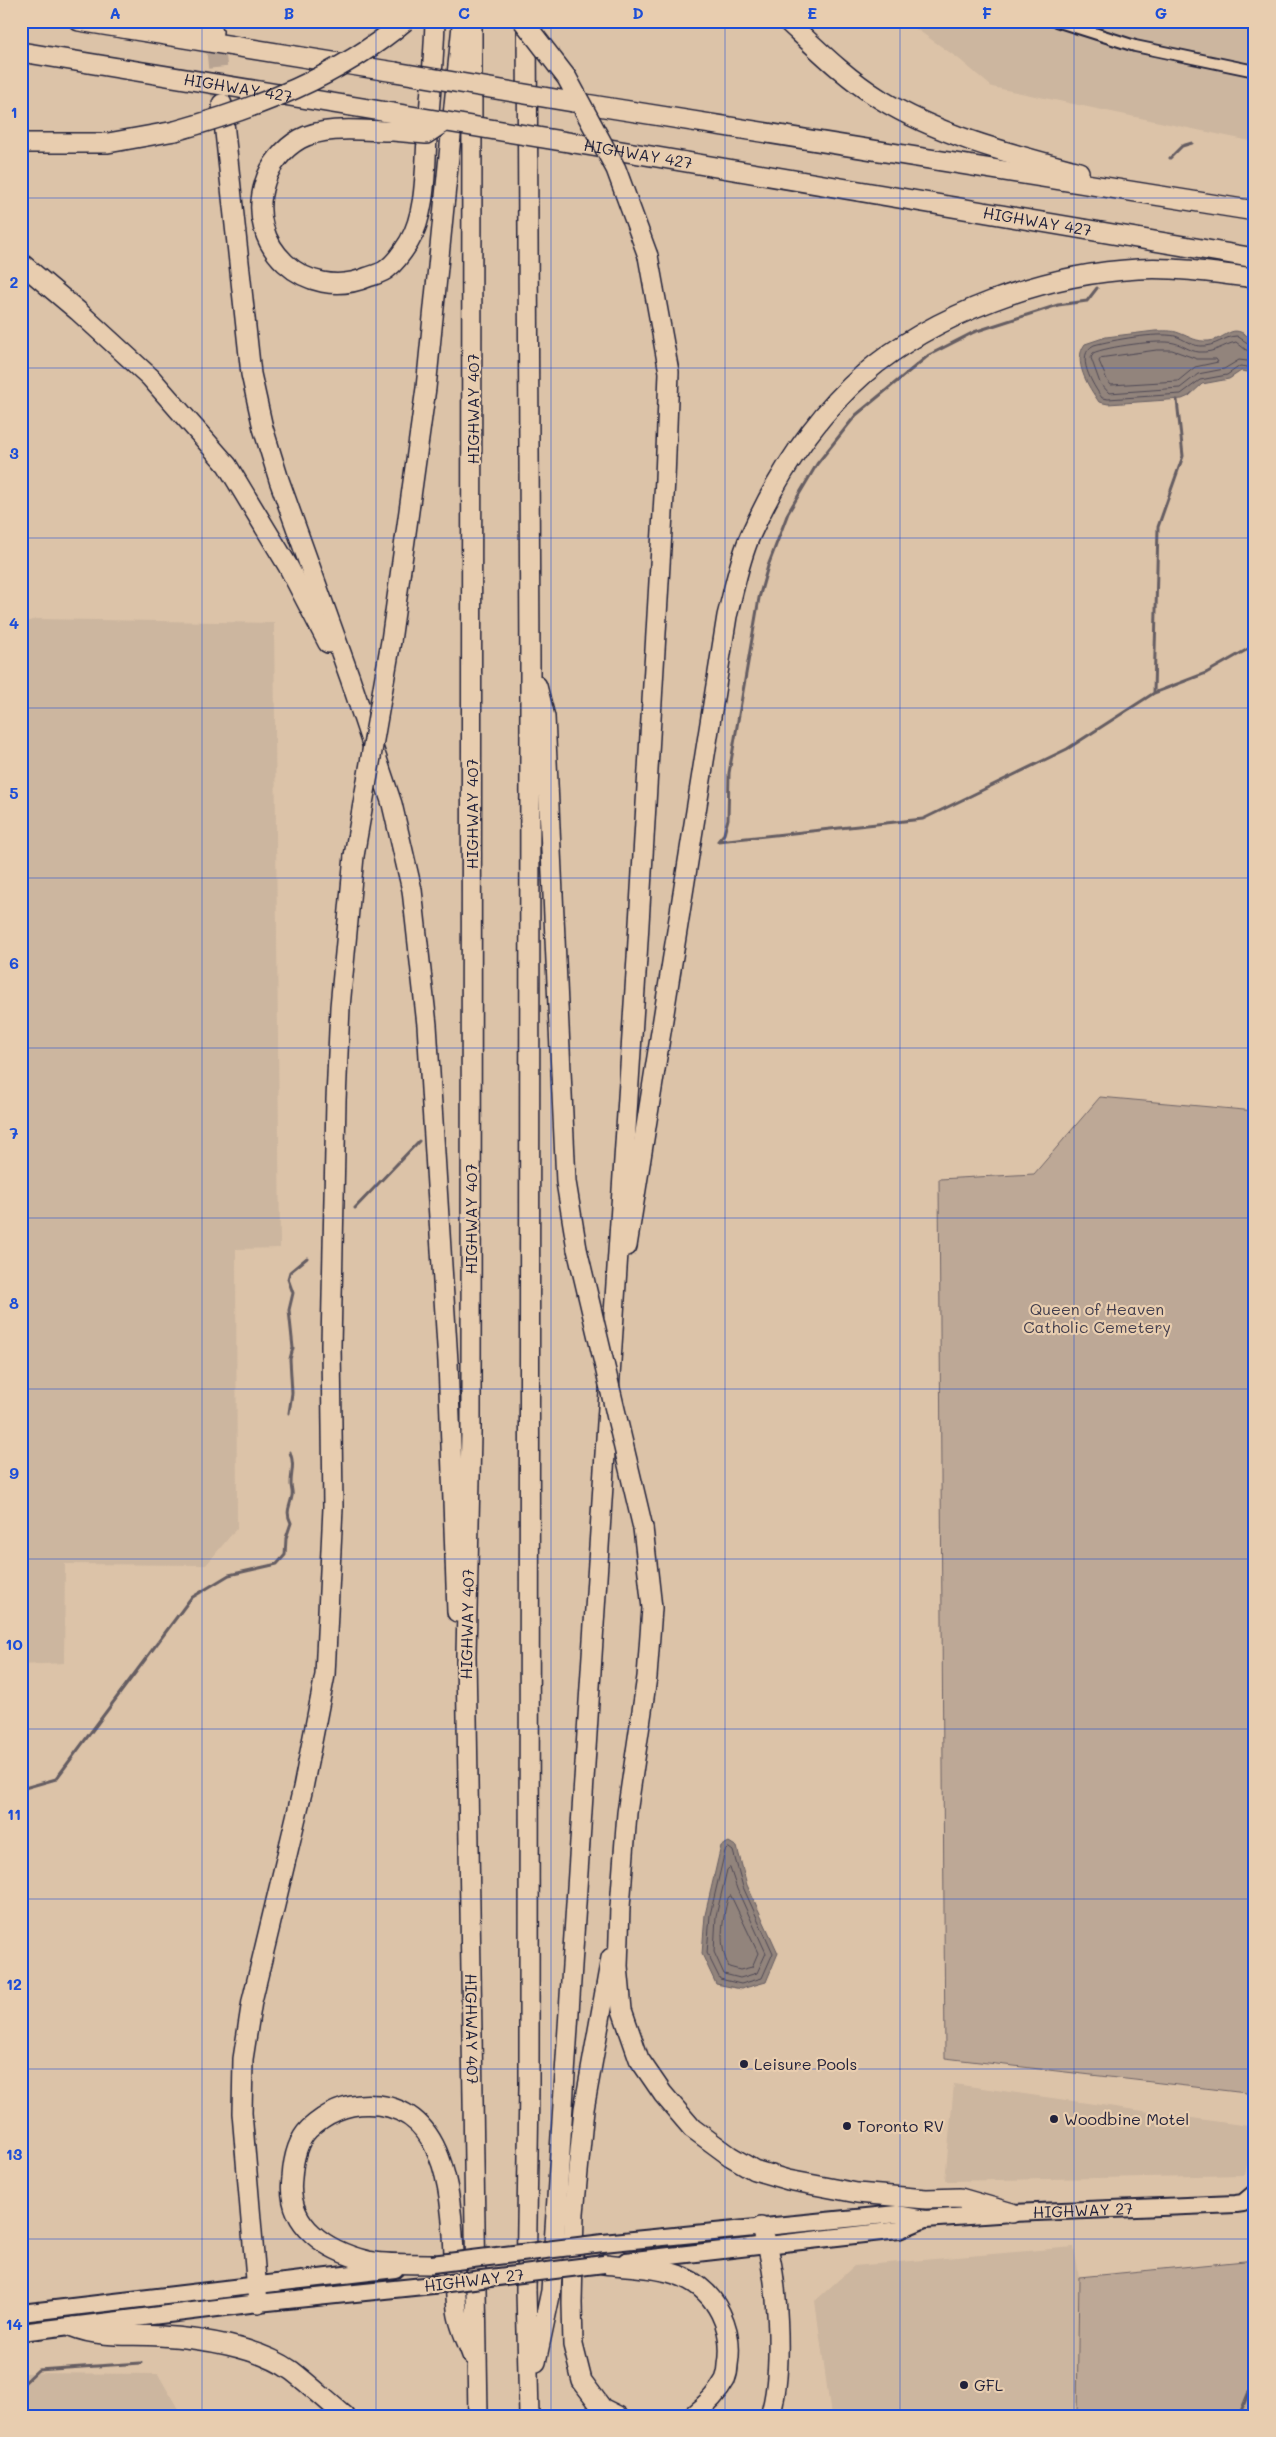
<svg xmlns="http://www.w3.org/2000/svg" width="1276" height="2437" viewBox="0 0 1276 2437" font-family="Mali,sans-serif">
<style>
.built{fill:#ccb69f}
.green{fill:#bda896;stroke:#706568}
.water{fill:#92847c;stroke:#655d62}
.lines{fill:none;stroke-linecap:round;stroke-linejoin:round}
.shore{stroke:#4f4955;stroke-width:1}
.stream{stroke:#655d62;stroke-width:3}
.highway-tunnel{stroke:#b7a392;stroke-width:19;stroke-dasharray:19 9;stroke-linecap:butt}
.street-casing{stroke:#22223b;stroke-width:14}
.primary-casing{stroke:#22223b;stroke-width:20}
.highway-casing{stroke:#22223b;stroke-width:22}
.street{stroke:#e8cdaf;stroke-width:10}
.primary{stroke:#e8cdaf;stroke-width:16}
.highway{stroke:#e8cdaf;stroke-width:19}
.primary-bridge-casing{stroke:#22223b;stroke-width:20;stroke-linecap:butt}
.highway-bridge-casing{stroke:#22223b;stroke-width:22;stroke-linecap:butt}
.primary-bridge{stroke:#e8cdaf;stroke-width:16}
.highway-bridge{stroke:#e8cdaf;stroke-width:19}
.grid{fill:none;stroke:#1d4ed8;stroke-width:1;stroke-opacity:0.55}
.poi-dot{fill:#22223b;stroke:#e8cdaf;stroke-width:2}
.labels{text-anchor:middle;stroke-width:4.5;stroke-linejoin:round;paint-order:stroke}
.street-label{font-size:16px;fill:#22223b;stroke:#e8cdaf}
.park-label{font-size:16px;fill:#413d4d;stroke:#e8cdaf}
.poi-label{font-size:16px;fill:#22223b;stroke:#e8cdaf;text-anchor:start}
.neatline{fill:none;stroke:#1d4ed8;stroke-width:2}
.grid-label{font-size:16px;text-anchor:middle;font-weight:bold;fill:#1d4ed8}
</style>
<rect width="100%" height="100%" fill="#dcc3a8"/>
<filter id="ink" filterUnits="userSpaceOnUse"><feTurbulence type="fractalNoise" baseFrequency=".02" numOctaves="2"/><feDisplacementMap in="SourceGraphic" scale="10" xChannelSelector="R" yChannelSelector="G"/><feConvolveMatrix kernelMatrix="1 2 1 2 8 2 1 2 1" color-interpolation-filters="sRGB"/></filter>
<g filter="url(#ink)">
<path class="built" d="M905 21H1255V142L992 87 959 59Z
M37 619 274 623 280 1248 236 1249 237 1528 206 1565 65 1564 64 1663 21 1665V623Z
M954 2084 1255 2127 1245 2175 945 2181Z
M1074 2247 1079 2277 1077 2416H831L815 2301 854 2266Z
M21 2373 158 2374 182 2416H21Z"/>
<path class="green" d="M1100 1097 1255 1111V2094L945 2058 939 1179 1034 1174Z
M1255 2260V2416H1077L1079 2277Z"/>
<path class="water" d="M1155 331C1163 331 1172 330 1179 333 1190 337 1196 342 1209 341 1228 339 1231 321 1251 339H1255V373L1241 371 1229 379 1202 384 1189 396 1182 399 1108 404 1099 402C1088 386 1072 361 1085 344L1106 337Z
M729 1842 737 1847 747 1885 778 1953 766 1982 741 1989 716 1984 702 1954 705 1915 721 1846Z"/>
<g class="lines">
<path class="shore" d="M1255 345 1249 344 1237 336C1224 336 1216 347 1200 346 1190 345 1184 339 1175 336 1156 332 1113 340 1094 345 1074 355 1093 385 1102 398L1108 399 1181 394 1200 380 1227 375 1240 366 1255 368
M1157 350H1172L1197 359H1216L1218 362 1195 367 1178 381 1111 385 1107 380 1099 361 1101 358Z
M1255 351 1246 350 1236 342C1222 345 1216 353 1199 352 1189 351 1183 345 1174 343 1160 339 1106 347 1093 353L1091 358 1100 383 1109 393 1180 388 1198 374 1224 369 1239 360 1255 362
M729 1848 733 1851 743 1887 773 1953 762 1978 741 1984 720 1979 707 1953 710 1915 725 1851Z
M730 1868 737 1889 766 1953 757 1973 740 1978 724 1974 714 1952 716 1916 727 1870Z
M731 1896 758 1953 752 1967 740 1970 729 1967C718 1945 722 1922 728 1898Z"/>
<path class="stream" d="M1170 158 1182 146 1192 143
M1154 693 1158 527 1183 456 1177 400
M718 841 724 834 728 819 729 773 759 598 768 566 788 513 817 464 856 415 929 355 974 332 1058 305 1087 301 1097 288
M718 841 923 819 1067 749 1154 693 1206 673 1255 645
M355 1208 419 1141
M289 1413 292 1393 290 1359 293 1348 289 1310 293 1293 288 1279 290 1272 307 1258
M21 1789 56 1779 191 1598 229 1575 277 1564 285 1555 286 1538 291 1523C285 1511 290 1507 292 1496 293 1492 291 1488 291 1484 291 1470 295 1467 290 1452
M21 2386 38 2370 141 2363
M1239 2416 1248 2394 1255 2385"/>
<path class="highway-tunnel" d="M213 21 221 100"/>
<g class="street-casing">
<path id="street" d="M1056 21 1135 46 1255 71"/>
</g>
<g class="primary-casing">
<g id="primary">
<path id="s1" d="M603 2243 897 2214 925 2219 1012 2213 1236 2204 1243 2203 1255 2193"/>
<path d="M626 2261 899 2230 925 2219"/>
<path d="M21 2313 395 2269"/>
<path d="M21 2332 258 2303 433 2285"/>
</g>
</g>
<g class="highway-casing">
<g id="highway">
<path d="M79 21 395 72"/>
<path d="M172 21 213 32"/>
<path id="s2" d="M472 21 471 1434 466 1655 478 2416"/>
<path d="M527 21 530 664 529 2086 526 2290 529 2416"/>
<path d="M787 21C817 49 846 78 880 99 940 136 1012 154 1079 172"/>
<path id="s3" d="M21 52 393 113"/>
<path d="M573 102 1255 211"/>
<path d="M222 104 251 374 263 428 279 480 350 678 392 804 412 890 427 1025 448 1362 457 1612"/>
<path d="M393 131C364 131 326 125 300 139 284 148 270 165 265 182 244 246 306 303 368 277 374 275 383 273 388 268 396 262 404 250 409 242 426 214 425 170 427 138 430 99 434 60 435 21"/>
<path d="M21 143H108L175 131"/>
<path id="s4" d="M574 143 1255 258"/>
<path d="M21 263 78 311 150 377 227 465 288 566 328 643"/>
<path d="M391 641 426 388 462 25"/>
<path d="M537 686 545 717 566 1182 577 1249"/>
<path d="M627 1246 727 616C734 590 739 561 750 536 777 476 814 418 864 374 935 313 1045 274 1138 269 1177 267 1216 273 1255 278"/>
<path d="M643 1528 652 1608 647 1677 627 1813 620 1907 618 1966 622 2010 639 2059 663 2094 692 2128 730 2156 754 2170 788 2180 857 2193 926 2199 960 2198 1012 2213"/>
<path d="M611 1958 584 2109 574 2213 572 2303 573 2345 582 2381 602 2408 618 2416"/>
<path d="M761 2227C779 2269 784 2372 770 2416"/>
<path d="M432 2264C412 2263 388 2265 368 2261 327 2251 286 2226 292 2178 293 2162 297 2141 309 2129 329 2110 351 2102 378 2105 465 2115 450 2246 457 2309 458 2324 467 2341 472 2355"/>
<path d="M604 2264C630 2267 659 2267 683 2277 717 2292 734 2329 728 2365 728 2370 727 2375 725 2380 717 2395 705 2406 692 2416"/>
<path d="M258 2303 242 2113 243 2059 252 2001 303 1788 325 1675 333 1508 331 1346 336 1100 340 1007 354 856"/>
<path d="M73 2327C100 2338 130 2334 160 2336 200 2338 259 2347 292 2371 310 2385 327 2401 345 2416"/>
<path d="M536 2362 551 2291 637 958 665 479 669 372 648 256"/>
</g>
</g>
<use href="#street" class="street"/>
<use href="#primary" class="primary"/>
<use href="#highway" class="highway"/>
<g class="primary-bridge-casing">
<path id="primary-bridge" d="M432 2264 603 2243
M433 2285 604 2264"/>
</g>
<g class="highway-bridge-casing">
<path id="highway-bridge" d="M523 21 567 78 616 169 648 256
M395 72 573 102
M393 113 574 143
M175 131C257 108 339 77 405 21
M393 131 426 134 444 122
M354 856 391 641
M577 1249 643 1528"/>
</g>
<use href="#primary-bridge" class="primary-bridge"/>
<use href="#highway-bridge" class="highway-bridge"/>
</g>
</g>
<path class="grid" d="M202 21V2416M376 21V2416M551 21V2416M725 21V2416M900 21V2416M1074 21V2416M21 198H1255M21 368H1255M21 538H1255M21 708H1255M21 878H1255M21 1048H1255M21 1218H1255M21 1389H1255M21 1559H1255M21 1729H1255M21 1899H1255M21 2069H1255M21 2239H1255"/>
<g class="poi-dot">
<circle cx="744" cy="2064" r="5"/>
<circle cx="1054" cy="2119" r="5"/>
<circle cx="847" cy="2126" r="5"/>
<circle cx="964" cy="2385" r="5"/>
</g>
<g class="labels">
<g class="street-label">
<text dy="6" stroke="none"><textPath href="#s3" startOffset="220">HIGHWAY 427</textPath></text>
<text dy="6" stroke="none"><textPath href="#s4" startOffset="65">HIGHWAY 427</textPath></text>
<text dy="6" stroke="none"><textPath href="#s4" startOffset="470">HIGHWAY 427</textPath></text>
<text transform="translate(473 409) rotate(-90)" y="6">HIGHWAY 407</text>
<text transform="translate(472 814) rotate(-90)" y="6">HIGHWAY 407</text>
<text transform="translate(471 1219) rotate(-90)" y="6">HIGHWAY 407</text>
<text transform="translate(467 1624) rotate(-89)" y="6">HIGHWAY 407</text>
<text dy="6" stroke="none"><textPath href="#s2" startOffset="2008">HIGHWAY 407</textPath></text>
<text dy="6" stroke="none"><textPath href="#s1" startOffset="482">HIGHWAY 27</textPath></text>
<text transform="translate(474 2280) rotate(-7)" y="6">HIGHWAY 27</text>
</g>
<g class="park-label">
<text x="1097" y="1315">Queen of Heaven<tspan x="1097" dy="18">Catholic Cemetery</tspan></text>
</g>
<g class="poi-label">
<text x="754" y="2070">Leisure Pools</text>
<text x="1064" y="2125">Woodbine Motel</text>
<text x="857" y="2132">Toronto RV</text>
<text x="974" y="2391">GFL</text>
</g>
</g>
<rect width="1276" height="2437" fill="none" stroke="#e8cdaf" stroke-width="55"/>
<rect x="28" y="28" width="1220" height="2382" class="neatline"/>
<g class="grid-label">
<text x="115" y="19">A</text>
<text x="289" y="19">B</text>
<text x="464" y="19">C</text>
<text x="638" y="19">D</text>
<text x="812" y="19">E</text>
<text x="987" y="19">F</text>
<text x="1161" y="19">G</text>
<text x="14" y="118">1</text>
<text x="14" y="288">2</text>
<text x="14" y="459">3</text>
<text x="14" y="629">4</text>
<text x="14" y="799">5</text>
<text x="14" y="969">6</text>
<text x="14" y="1139">7</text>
<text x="14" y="1309">8</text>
<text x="14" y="1479">9</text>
<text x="14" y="1650">10</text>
<text x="14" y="1820">11</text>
<text x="14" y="1990">12</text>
<text x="14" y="2160">13</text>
<text x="14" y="2330">14</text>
</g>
</svg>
